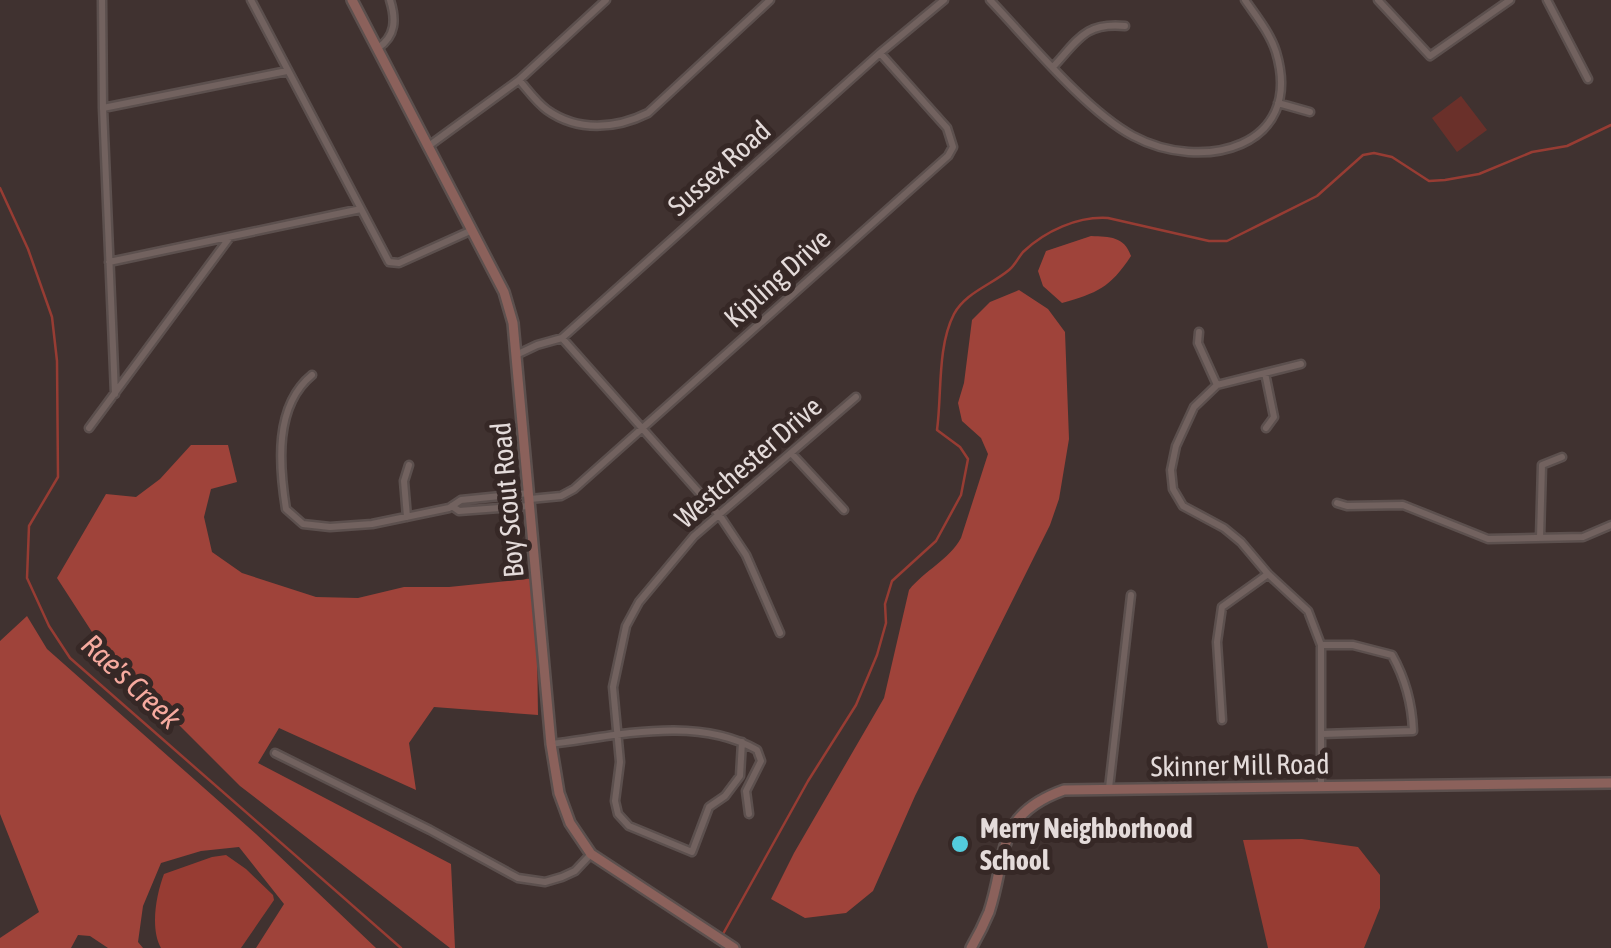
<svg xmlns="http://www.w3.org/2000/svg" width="1611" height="948" viewBox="0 0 1611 948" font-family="'Asap Condensed',sans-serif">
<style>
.green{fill:#6a302a}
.forest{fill:#9f433a}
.water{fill:#973c33}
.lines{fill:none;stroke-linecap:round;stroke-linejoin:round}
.stream{stroke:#973c33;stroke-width:2.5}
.street-casing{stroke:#5c504e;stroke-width:11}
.secondary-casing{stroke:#5c504e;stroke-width:14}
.street{stroke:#72625f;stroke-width:6}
.secondary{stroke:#8b615b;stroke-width:9}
.poi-dot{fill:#53cbdc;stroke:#362826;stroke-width:4}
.labels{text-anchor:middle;stroke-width:10;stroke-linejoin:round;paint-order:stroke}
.street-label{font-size:28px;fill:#e4dbda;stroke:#362826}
.poi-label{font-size:28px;font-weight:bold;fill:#e4dbda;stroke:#362826;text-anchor:start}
.water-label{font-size:30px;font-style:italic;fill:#f6aa9f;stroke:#362826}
</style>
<rect width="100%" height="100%" fill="#403230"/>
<path class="green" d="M1461 96 1487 130 1457 152 1432 118Z"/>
<path class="forest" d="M1091 236C1110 237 1124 236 1131 256 1110 288 1097 293 1062 303L1043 286 1038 271 1046 251Z
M1019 290 1048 309 1065 332 1069 439 1059 499 1050 525 915 796 873 891 846 913 805 918 771 899 794 853 884 698 909 590C925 570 949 560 961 538L988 454 981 438 962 421 958 403 964 383 972 320 990 302Z
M191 445H228L237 482 211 489 204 517 212 552 242 573 316 597 358 598 404 587H449L536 578 538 715 434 707 409 743 416 790 279 728 258 763 451 864 455 948H450L240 786 103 649 57 578 106 494 136 497 160 479Z
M27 616 47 649 256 834 376 948H256L284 904 239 847 201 851 161 863 143 906 138 942 143 948H108L90 936 78 935 71 948H0V938L39 912 0 814V641Z"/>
<path class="water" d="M1302 839 1358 847 1380 875V908L1364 948H1268L1243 840Z
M226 855 246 869 273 895 274 900 241 948H161C150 929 156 895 164 874L212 857Z"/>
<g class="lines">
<path class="stream" d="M0 188 28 249 52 317 57 361 58 477 29 526 27 578 49 626 70 658 401 948
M723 934 808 781 856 705 877 655 886 623 885 604 892 581 936 541 961 495 968 459 960 447 937 430C942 394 937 347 954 314 965 293 991 285 1009 270 1015 265 1018 258 1023 252 1045 231 1078 216 1108 218L1209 241H1227L1317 196 1363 155 1374 153 1392 157 1429 181 1445 180 1479 174 1532 152 1567 146 1611 125"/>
<g class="street-casing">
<path id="street" d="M102 0 103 108 115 394
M251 0 389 262 399 263 470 231
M990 0C1028 40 1086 111 1133 136 1202 173 1305 148 1276 52 1270 33 1256 16 1245 0
M1378 0 1430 56 1510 0
M1547 0 1588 79
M378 48C396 36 396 19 390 0
M1053 67C1078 40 1085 22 1125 26
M519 80C527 89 536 102 547 110 578 132 616 129 648 113L770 0
M1278 103 1310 112
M103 108 287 71
M430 145 519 80 606 0
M109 262 361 209
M1199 332 1198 343 1217 385
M562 338 720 516 746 555 780 633
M516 355 537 345 562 338 880 53 944 0
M1301 364 1217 385 1194 407 1176 446 1171 470 1173 489 1183 506 1224 528 1241 542 1268 574 1308 611 1321 645V786
M1265 373 1274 417 1266 428
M312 375C274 406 279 465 286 509L303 524 330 527 372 524 449 508 461 500 529 493
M89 428 230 237
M792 454 844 510
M530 499 561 496 574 489 948 156 953 147 947 128 880 53
M1337 503 1347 506 1403 505 1488 539 1583 537 1611 525
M452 506 459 511 529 506
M407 517 404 481 409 465
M1540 538 1542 465 1562 457
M1322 645H1353L1392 655C1406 680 1412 703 1413 731L1322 734
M1222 720 1217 642 1222 607 1268 574
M742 742 740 776 725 796 709 807 692 852 629 826 618 814 615 801 620 762 613 687 626 626 639 602 694 536 856 397
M551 744C617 736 697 715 757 750L761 761 746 791 749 814
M275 753 430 830 518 878 545 882 562 877 575 871 591 854
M1109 788 1131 595"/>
</g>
<g class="secondary-casing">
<path id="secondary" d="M352 0 504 292 513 323 551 744 559 793 570 823 591 854 734 948
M971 948C978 936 984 924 989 912 1008 854 994 815 1064 790L1611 783"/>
</g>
<use href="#street" class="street"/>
<use href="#secondary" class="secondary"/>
</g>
<circle class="poi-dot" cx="960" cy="844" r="10"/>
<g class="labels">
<g class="street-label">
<text transform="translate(719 168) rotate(-42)" y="10">Sussex Road</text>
<text transform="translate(777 278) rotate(-42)" y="10">Kipling Drive</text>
<text transform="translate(748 462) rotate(-41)" y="10">Westchester Drive</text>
<text transform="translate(507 500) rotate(-95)" y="10">Boy Scout Road</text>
<text transform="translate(1240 765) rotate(-1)" y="10">Skinner Mill Road</text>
</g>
<g class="poi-label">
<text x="980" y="838">Merry Neighborhood<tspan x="980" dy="32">School</tspan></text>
</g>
<g class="water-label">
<text transform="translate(131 682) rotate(43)" y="10">Rae's Creek</text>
</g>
</g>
</svg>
